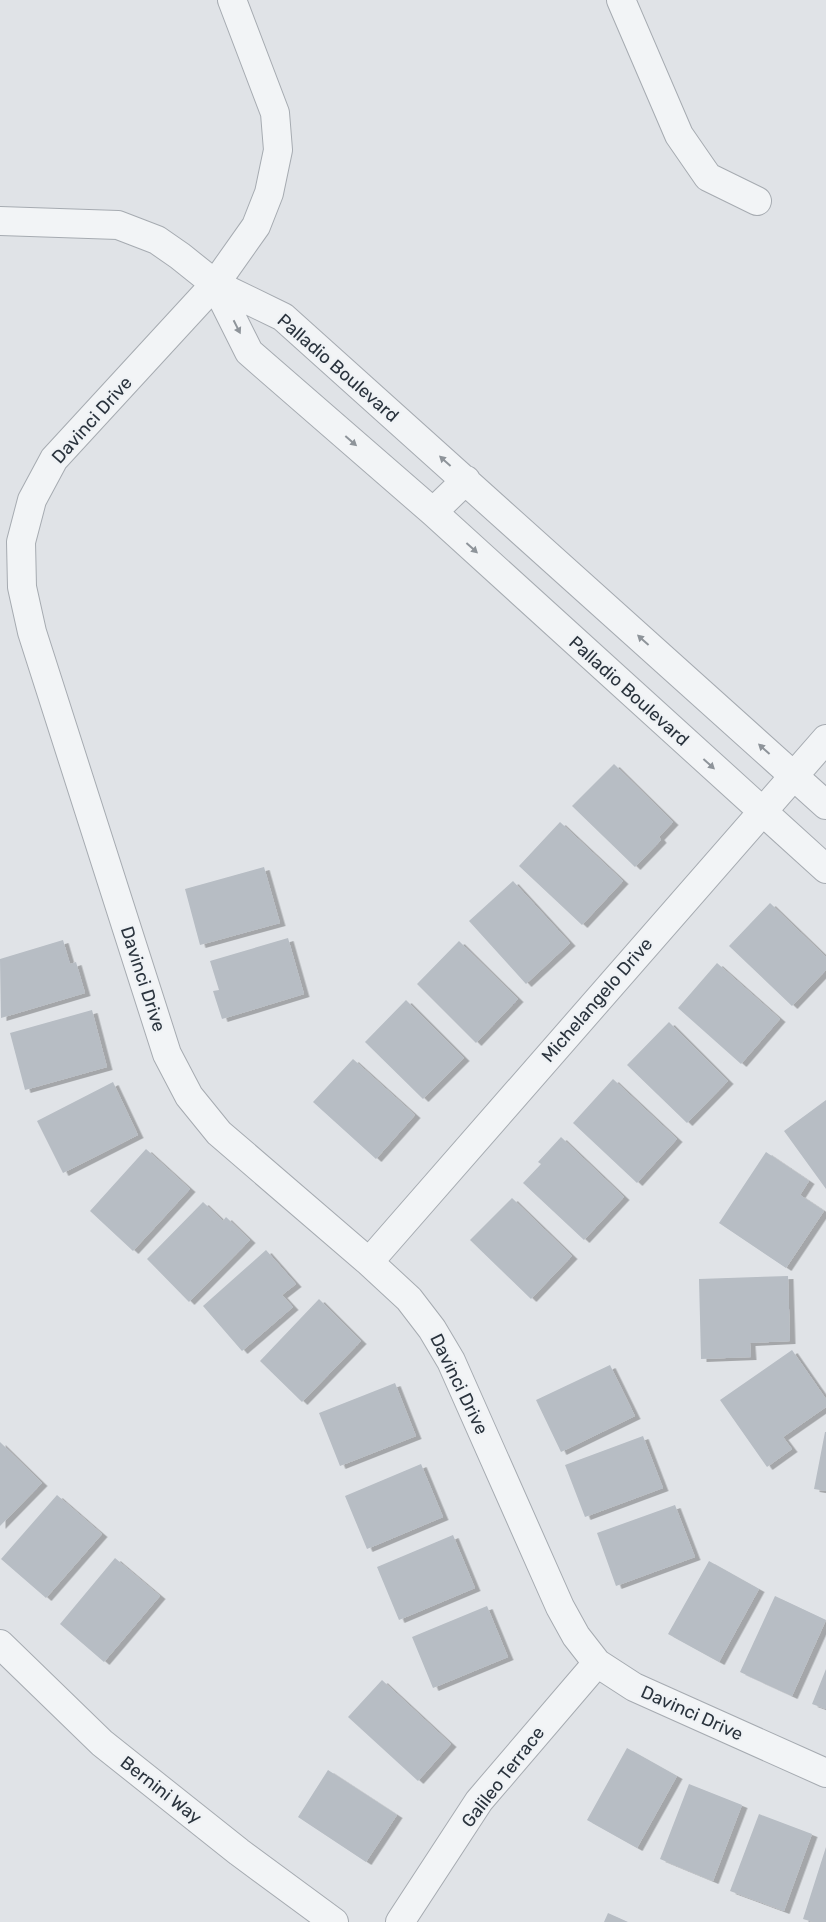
<svg xmlns="http://www.w3.org/2000/svg" width="826" height="1922" viewBox="0 0 826 1922" font-family="Rubik,sans-serif">
<style>
.building{fill:#b7bdc4;filter:url(#shadow)}
.lines{fill:none;stroke-linecap:round;stroke-linejoin:round}
.minor-casing{stroke:#a6abb1;stroke-width:30}
.minor{stroke:#f2f4f6;stroke-width:28}
.oneway{fill:#8e949a}
.labels{text-anchor:middle;stroke-width:4.5;stroke-linejoin:round;paint-order:stroke}
.street-label{font-size:18px;fill:#2a333d;stroke:#eff2f5}
</style>
<defs>
<filter id="shadow"><feDropShadow dx="5.5" dy="3" stdDeviation="0" flood-color="#0004"/></filter>
</defs>
<rect width="100%" height="100%" fill="#e0e3e7"/>
<path class="building" d="M614 764 673 822 659 837 661 840 635 867 572 806Z
M560 822 623 881 582 925 519 866Z
M264 867 280 923 200 945 185 889Z
M513 881 570 943 526 984 469 921Z
M770 903 826 957V970L792 1006 729 946Z
M288 938 304 994 222 1019 213 991 219 990 210 961Z
M63 940 70 964 76 962 85 993 1 1018 0 959Z
M459 941 518 999 476 1043 417 984Z
M717 963 780 1019 741 1064 678 1008Z
M406 1000 464 1058 423 1099 365 1042Z
M92 1010 107 1067 25 1090 10 1033Z
M669 1022 728 1081 687 1123 627 1065Z
M353 1059 415 1115 376 1159 313 1102Z
M613 1079 677 1139 637 1183 573 1123Z
M113 1082 138 1135 63 1173 37 1121Z
M826 1100V1189L784 1131Z
M561 1137 624 1197 584 1240 523 1183 541 1164 538 1162Z
M146 1149 190 1189 133 1251 90 1211Z
M766 1152 809 1181 800 1195 824 1211 786 1268 719 1223Z
M512 1198 572 1256 531 1299 470 1240Z
M203 1202 223 1221 226 1217 250 1240 189 1302 147 1259Z
M266 1250 296 1284 282 1295 293 1307 242 1351 203 1306Z
M788 1276 790 1341 750 1343 751 1357 701 1359 699 1279Z
M319 1299 361 1341 302 1402 260 1361Z
M792 1350 826 1399V1407L783 1437 792 1449 767 1467 720 1400Z
M610 1365 635 1416 561 1452 536 1400Z
M395 1383 416 1436 340 1466 319 1413Z
M825 1432H826V1491L814 1489Z
M643 1436 663 1488 585 1517 565 1465Z
M0 1442 42 1483 0 1526Z
M421 1464 443 1517 367 1549 345 1496Z
M57 1495 102 1534 46 1598 1 1559Z
M675 1505 695 1557 616 1586 597 1533Z
M453 1535 475 1588 399 1620 377 1567Z
M115 1558 160 1596 104 1662 60 1624Z
M709 1561 759 1589 719 1662 668 1634Z
M775 1596 826 1620 792 1696 740 1672Z
M487 1606 508 1657 433 1688 412 1637Z
M826 1669V1709L812 1704Z
M382 1680 451 1744 418 1781 348 1717Z
M627 1748 677 1776 637 1848 587 1820Z
M328 1770 397 1815 366 1862 298 1817Z
M689 1784 742 1805 713 1881 660 1859Z
M759 1814 812 1834 784 1911 730 1891Z
M826 1847V1922H813L803 1919Z
M608 1913 628 1922H604Z"/>
<g class="lines">
<g class="minor-casing">
<path id="minor" d="M232 0 275 113 278 150 269 193 256 226 215 284 54 459 32 500 21 542 22 587 32 632 167 1054 189 1096 219 1133 369 1262 409 1299 432 1329 451 1361 560 1607 576 1636 597 1663 634 1687 826 1773
M621 0 679 135 708 177 757 201
M0 221 118 225 157 240 180 256 215 284 283 317 826 805
M215 284 249 352 433 512 826 869
M433 512 466 480
M369 1262 826 739
M0 1644 102 1743 239 1852 334 1922
M400 1922 479 1801 597 1663"/>
</g>
<use href="#minor" class="minor"/>
</g>
<defs><path id="oneway-solid" d="M-6-.8H1V-3.2L6.5 0L1 3.2V.8H-6Z" transform="scale(1.25)"/></defs>
<g class="oneway">
<use href="#oneway-solid" transform="translate(237 327) rotate(63)"/>
<use href="#oneway-solid" transform="translate(351 441) rotate(41)"/>
<use href="#oneway-solid" transform="translate(445 461) rotate(-138)"/>
<use href="#oneway-solid" transform="translate(472 548) rotate(42)"/>
<use href="#oneway-solid" transform="translate(643 640) rotate(-138)"/>
<use href="#oneway-solid" transform="translate(764 749) rotate(-138)"/>
<use href="#oneway-solid" transform="translate(709 764) rotate(42)"/>
</g>
<g class="labels">
<g class="street-label">
<text transform="translate(338 368) rotate(41)" y="6">Palladio Boulevard</text>
<text transform="translate(92 420) rotate(-48)" y="6">Davinci Drive</text>
<text transform="translate(629 691) rotate(42)" y="6">Palladio Boulevard</text>
<text transform="translate(143 979) rotate(72)" y="6">Davinci Drive</text>
<text transform="translate(597 1000) rotate(-49)" y="6">Michelangelo Drive</text>
<text transform="translate(459 1384) rotate(64)" y="6">Davinci Drive</text>
<text transform="translate(692 1713) rotate(24)" y="6">Davinci Drive</text>
<text transform="translate(503 1777) rotate(-52)" y="6">Galileo Terrace</text>
<text transform="translate(161 1790) rotate(38)" y="6">Bernini Way</text>
</g>
</g>
</svg>
